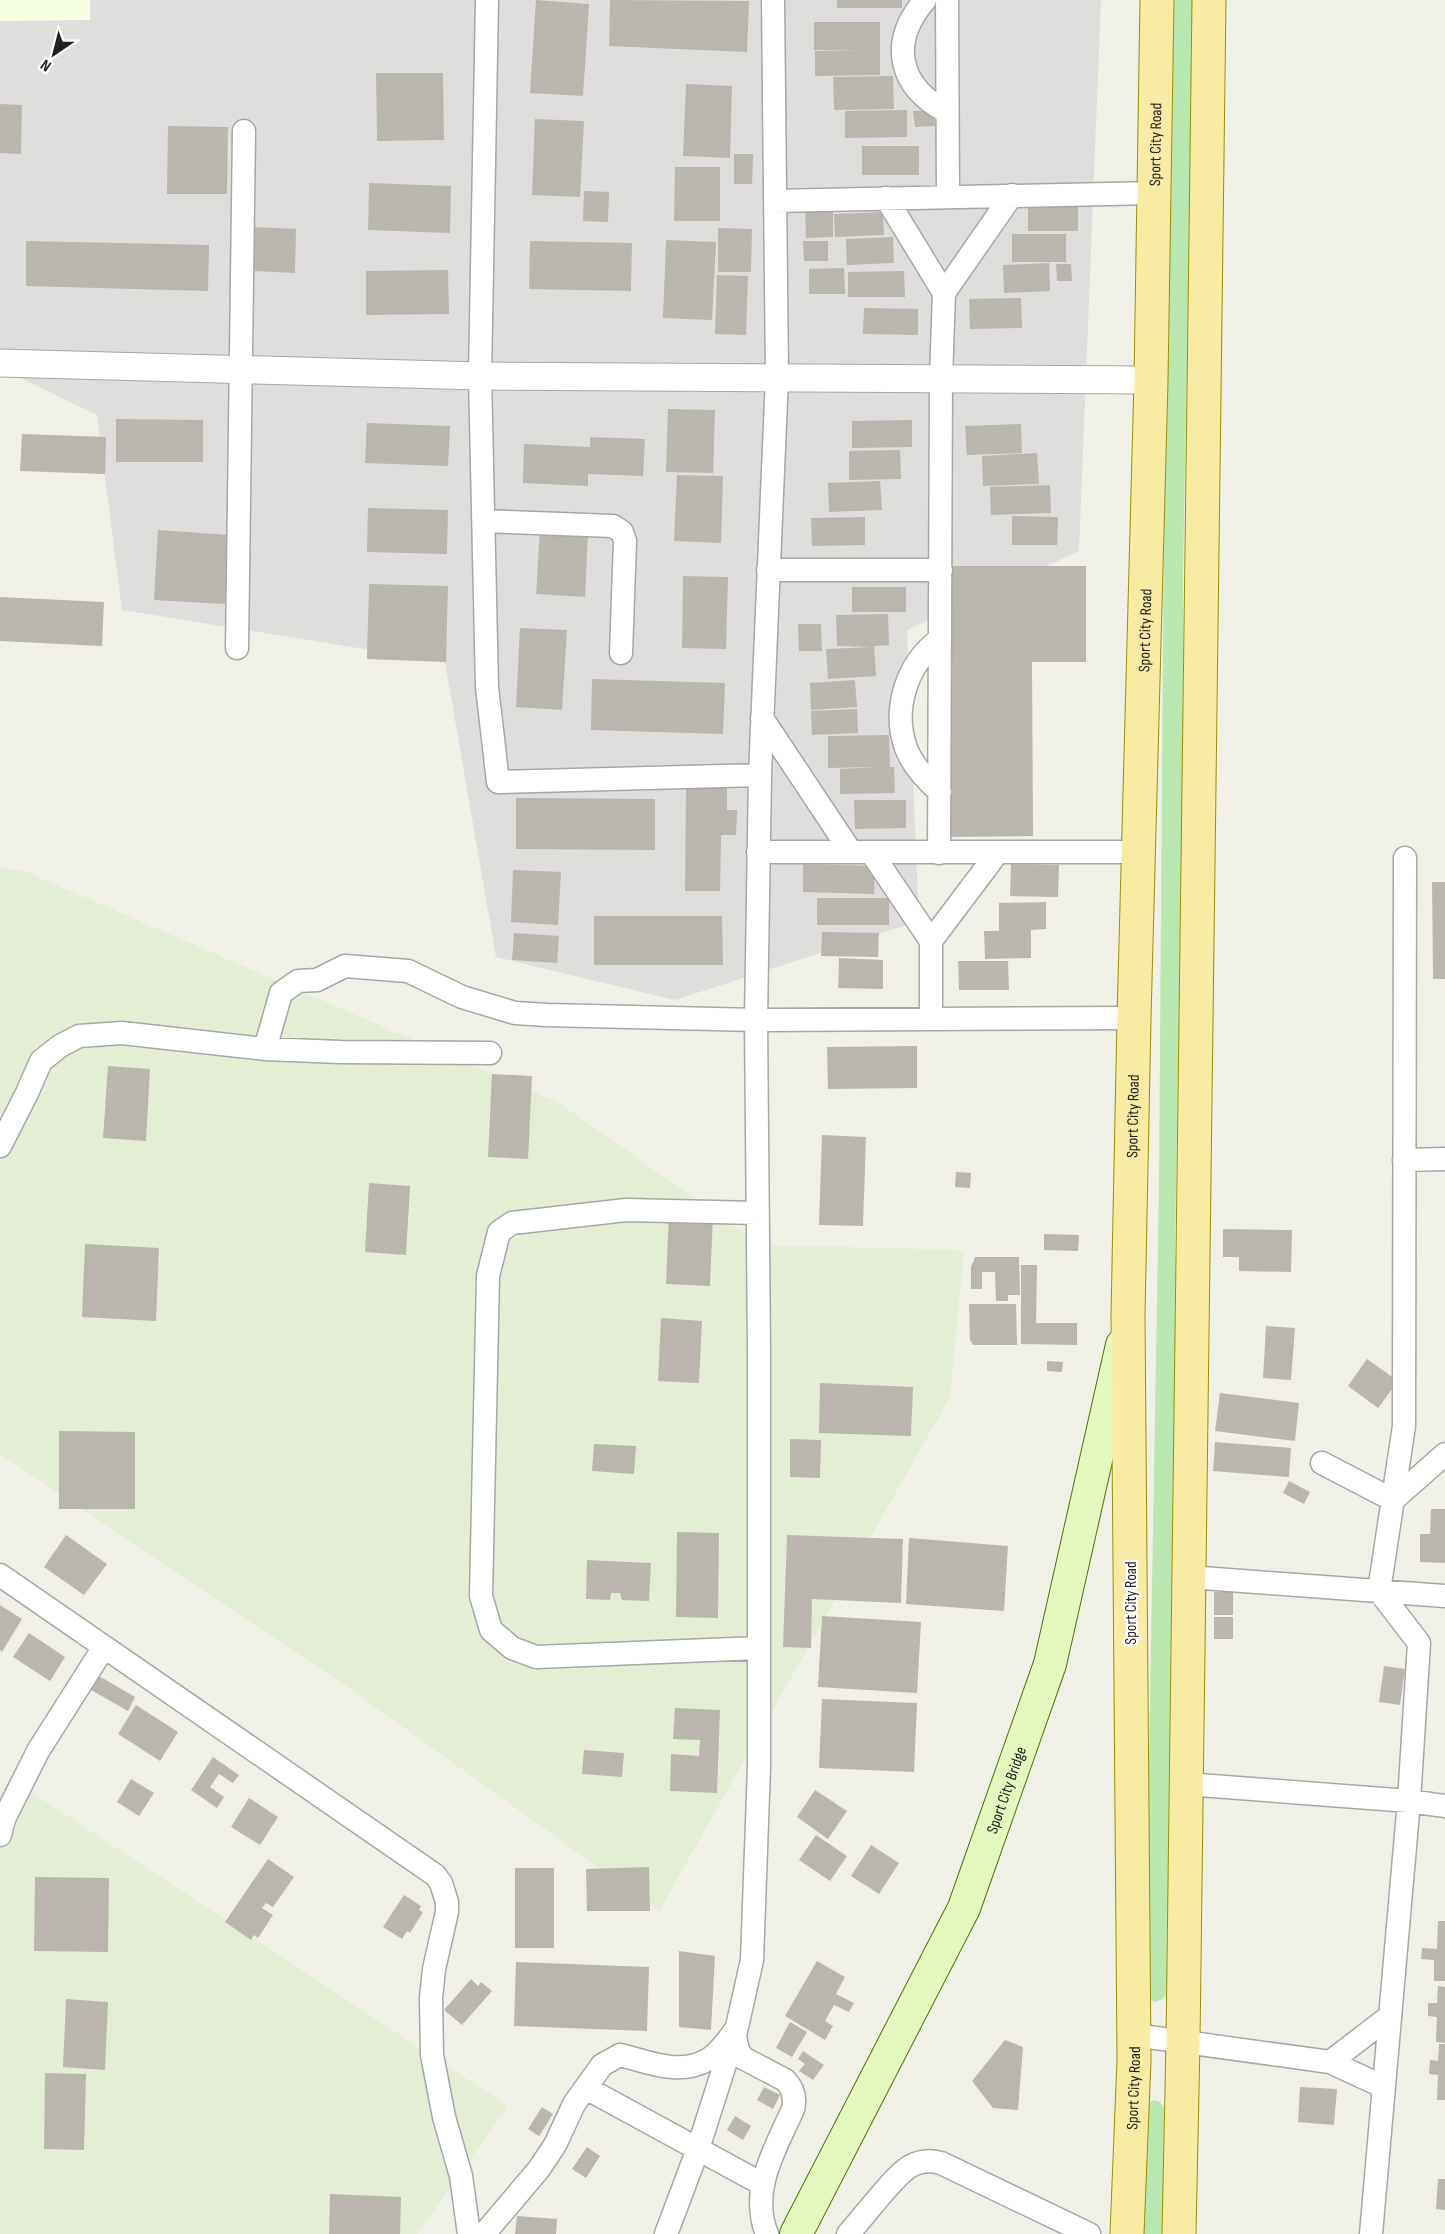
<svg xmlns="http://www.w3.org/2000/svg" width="1445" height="2234" viewBox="0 0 1445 2234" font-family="'Sofia Sans Condensed',sans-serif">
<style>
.residential{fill:#dededd}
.education{fill:#f6fee3}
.farmland{fill:#e4eed4}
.grass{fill:#bbe8b0}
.building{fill:#bab6ad}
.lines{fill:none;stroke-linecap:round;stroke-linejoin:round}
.minor-casing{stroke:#a7a7a7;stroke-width:25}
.tertiary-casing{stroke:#a7a7a7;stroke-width:29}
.secondary-casing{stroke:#4a750a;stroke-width:34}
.primary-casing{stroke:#969007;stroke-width:35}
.minor{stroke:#fff;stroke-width:22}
.tertiary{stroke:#fff;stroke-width:27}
.secondary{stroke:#e4f7bf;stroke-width:32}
.primary{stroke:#f8eca5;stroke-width:33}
.labels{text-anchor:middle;stroke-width:4.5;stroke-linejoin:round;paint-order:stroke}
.street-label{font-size:16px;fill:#202020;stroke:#fff}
</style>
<rect width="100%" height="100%" fill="#f0f0e7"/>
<path class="residential" d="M0 0H1101L1079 551 907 630 919 921 675 1000 496 957 445 662 122 610 97 415 0 368Z"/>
<path class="education" d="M0 0H90V20L0 21Z"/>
<path class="farmland" d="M0 868 22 870 559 1103 761 1245 964 1250 950 1397 659 1911 339 1681 0 1454Z
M10 1778 508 2106 417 2234H0V1796Z"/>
<path class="grass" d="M1174 0H1194L1183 572V805L1175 1241 1176 1441 1171 1613 1168 1991 1163 1999 1155 2002 1149 1999 1145 1994 1159 1184 1164 497Z
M1154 2100 1160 2102 1164 2108 1163 2234H1142L1145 2106Z"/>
<path class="building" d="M536 0 589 4 583 96 530 93Z
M610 0 749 1 747 52 609 46Z
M837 0H902V8H837Z
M814 22H880V75L815 76V51L861 50H814Z
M376 73H443L444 140 377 141Z
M893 76 894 109 834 110 833 77Z
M686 84 732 86 730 158 683 156Z
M0 104 22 105 21 154 0 153Z
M907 110V137L845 138V111Z
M934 110 935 126 915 127 913 111Z
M535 119 584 121 580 197 532 195Z
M168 126 228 127 227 194H167Z
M862 146H919V175H862Z
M734 154H753L752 184H734Z
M675 167H720V221H674Z
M369 183 451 186 450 233 368 230Z
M584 191 609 192 608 222 583 221Z
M805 202H833V237L806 238Z
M1028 202H1078V231H1028Z
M883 212 884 235 835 237 834 214Z
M253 227 296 229 295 273 252 271Z
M718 228 752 229 751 272H718Z
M1012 234H1066V262H1012Z
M893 237 894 263 847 265 846 239Z
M666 240 716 242 712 320 663 318Z
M26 241 209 245 208 291 26 286Z
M530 241 632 243 631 291 529 289Z
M803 241H828V261H804Z
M1049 263 1050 291 1004 293 1003 265Z
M1056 264H1071L1072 281H1057Z
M844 268 845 294H809V269Z
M448 270 449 314 366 315V271Z
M904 271 905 297H848V272Z
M717 275 748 276 746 335 715 334Z
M1021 298 1022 328 970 329 969 299Z
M864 308 918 309V335L863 334Z
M668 409 715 410 713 473 666 472Z
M116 419 203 420V462H116Z
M912 420V447L852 448V421Z
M367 423 450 426 448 466 365 463Z
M1021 424 1022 453 967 455 965 426Z
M22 434 106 437 105 474 20 471Z
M590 437 645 439 643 476 588 474V486L523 483 524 444 590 447Z
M900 450 901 479 849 480V451Z
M1037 453 1039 484 983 486 982 456Z
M677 475 723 476 721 543 674 541Z
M880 481 882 510 829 512 828 483Z
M1050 485 1051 513 991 515 990 487Z
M368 508 448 510 447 554 367 552Z
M1012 516 1058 517 1057 545H1012Z
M865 517V545L812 546 811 518Z
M540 528 588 531 585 597 536 594Z
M158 530 229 535 225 604 154 600Z
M948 566H1086V662H1032L1033 836 950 837Z
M683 576 728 577 726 649 682 648Z
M369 584 448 586 446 662 367 659Z
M852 587H906V612H852Z
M0 597 104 602 102 646 0 641Z
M888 614 889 645 874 646 876 676 828 679 826 649 872 647 837 646 836 615Z
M798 624H821L822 651H799Z
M520 628 567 630 562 710 516 707Z
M592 679 725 683 723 734 591 730Z
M855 680 857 707 811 710 810 683Z
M857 709 858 733 812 735 811 711Z
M889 735 890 767H894L895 793 840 794V769L876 767 828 768V736Z
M686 786 727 787V810H737L736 835H721L720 891H685Z
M516 798 655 799V850L516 849Z
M854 800H906V828L855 829Z
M803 864 875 866 874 894 803 892Z
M1011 864 1059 865 1058 897 1010 896Z
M513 870 561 872 558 925 511 922Z
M1432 882H1445V979H1433Z
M817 898H889V925H817Z
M1046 902V929L1031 930V958L985 959 984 931H999V903Z
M594 916H722L723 965H594Z
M822 932 879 933 878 957 821 956Z
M514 933 559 936 557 963 512 960Z
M839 958 883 960V989L838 988Z
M958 961H1008L1009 990H959Z
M917 1046V1088L828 1089 827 1047Z
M108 1066 150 1069 146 1141 103 1138Z
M492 1074 532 1076 528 1159 488 1157Z
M822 1135 866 1137 863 1226 819 1225Z
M956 1172 971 1173 970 1188 955 1187Z
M369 1183 410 1186 406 1255 365 1252Z
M669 1213 713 1215 710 1286 666 1284Z
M1223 1229 1292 1230 1291 1272 1239 1271V1257H1223Z
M1044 1234 1079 1235 1078 1251 1044 1250Z
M85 1244 159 1248 156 1321 82 1317Z
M975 1257H1019L1020 1295H1008V1301H996L995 1272H982V1289H971V1267Z
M1021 1265H1037L1036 1323H1077V1345L1021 1344Z
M969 1304H1016L1017 1345H973L970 1340Z
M661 1318 702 1321 699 1383 658 1381Z
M1266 1326 1295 1328 1291 1380 1263 1378Z
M1367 1359 1398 1381 1378 1408 1348 1386Z
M1047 1361 1063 1362 1062 1372 1047 1371Z
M820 1383 913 1387 911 1436 819 1433Z
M1220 1393 1299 1403 1295 1441 1215 1431Z
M59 1431 135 1432V1509H59Z
M790 1439 821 1440 820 1478 790 1477Z
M1215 1442 1291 1448 1289 1477 1213 1471Z
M594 1444 636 1446 634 1474 592 1471Z
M1289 1481 1310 1492 1304 1504 1283 1493Z
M1431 1509H1445V1563L1420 1562V1534H1430Z
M677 1532 719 1533 718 1618 676 1617Z
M66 1535 107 1564 84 1595 44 1567Z
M787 1535 903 1539 901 1603 812 1599 811 1648 783 1647Z
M909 1538 1008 1546 1004 1611 906 1604Z
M587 1560 651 1563 649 1601 622 1600 620 1593H611L610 1600 586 1599Z
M1214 1592H1233V1615H1214Z
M0 1605 22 1619 2 1652 0 1650Z
M822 1616 921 1622 917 1693 818 1687Z
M1214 1617H1233V1639H1214Z
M29 1633 65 1657 50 1681 13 1657Z
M1384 1666 1405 1669 1400 1705 1379 1702Z
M99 1676 135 1697 128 1711 91 1690Z
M822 1699 917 1703 914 1772 819 1768Z
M136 1705 178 1732 160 1761 118 1734Z
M675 1708 720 1710 717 1793 670 1791 671 1754 699 1756 700 1740 673 1739Z
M584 1750 624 1753 622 1777 582 1774Z
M213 1757 239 1775 233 1783 219 1774 210 1787 224 1797 217 1808 191 1790Z
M131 1779 154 1793 139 1816 117 1802Z
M815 1790 847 1811 828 1839 797 1817Z
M249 1798 278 1817 260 1845 231 1827Z
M816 1835 847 1856 830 1881 799 1860Z
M871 1845 899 1863 879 1894 851 1876Z
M268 1859 294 1877 273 1907 266 1903 262 1908 273 1915 258 1938 254 1935 251 1940 225 1922Z
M649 1867 650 1911H587L586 1869Z
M515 1868H554V1948H515Z
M35 1877 109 1878 108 1952 34 1951Z
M404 1895 421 1906 419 1910 423 1912 410 1933 407 1931 402 1939 383 1927Z
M1438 1921H1445V1981H1434V1960L1421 1959 1422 1948 1437 1949Z
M679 1951 715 1956 711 2030 679 2027Z
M817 1961 845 1977 836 1994 854 2003 849 2012 834 2005 825 2021 833 2026 825 2040 785 2016Z
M516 1962 649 1967 647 2031 514 2026Z
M471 1979 478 1986 481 1982 492 1991 462 2025 444 2010Z
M1438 1986 1445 1987V2043L1436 2042 1437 2017 1428 2016V2003H1437Z
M66 1999 108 2002 105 2070 63 2067Z
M790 2022 807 2032 792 2057 776 2048Z
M1005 2040 1023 2047 1018 2110 993 2108 972 2081Z
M1439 2044H1445V2100H1437L1438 2075 1429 2074 1430 2060 1438 2061Z
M803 2051 824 2065 813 2080 799 2071 805 2064 798 2059Z
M45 2073 86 2074 84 2150 44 2149Z
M764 2087 780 2095 773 2109 757 2100Z
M1300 2087 1337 2089 1334 2125 1298 2122Z
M542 2107 553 2114 539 2136 528 2129Z
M735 2116 751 2126 743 2140 727 2130Z
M587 2147 600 2156 586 2178 572 2169Z
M1438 2179H1445V2210L1436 2209Z
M330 2194 401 2197 400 2234H329Z
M517 2216 557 2219 556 2234H515Z"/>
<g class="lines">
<g class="minor-casing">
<path id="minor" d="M487 0 480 376 487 687 498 782 760 775
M925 0C888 43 899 87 947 112
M947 0 948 196
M886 198 944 293
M775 201 1154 193
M484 521 613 526 622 532 625 541 621 653
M768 570H941
M237 648 244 131
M762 718 851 852
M940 792C926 780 913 766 906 748 892 709 907 663 940 639
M758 852H1138
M871 852 931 941V1019
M939 853 941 379 944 293 1012 195
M931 941 998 852
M265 1049 281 993 298 981 317 980 345 966 408 971 462 997 515 1013 547 1015 756 1020 1134 1018
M0 1146 27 1093 41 1061 60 1046 79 1036 122 1033 265 1049 340 1052 490 1053
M1404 1160 1445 1159
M758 1213 626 1210 512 1223 499 1232 488 1276 481 1596 491 1630 512 1648 536 1657 759 1648
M1322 1463 1393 1500 1445 1454
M0 1575 435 1875 441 1883 447 1902V1912L434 1969 431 1998 432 2055 444 2117 461 2176 469 2234
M1189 1577 1445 1596
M1186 1784 1409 1801 1445 1806
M0 1835 4 1819 38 1751 104 1647
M1134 2035 1330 2062 1384 2087
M1330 2062 1390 2016
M586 2088 762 2184
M484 2234 539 2169 555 2145 574 2104 602 2065 620 2055C649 2062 679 2076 707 2060 719 2054 728 2040 736 2029
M666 2234 698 2149 733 2039
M767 2234C749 2190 776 2148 793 2109 796 2097 793 2088 785 2080L743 2058 738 2051 735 2036 752 1960 759 1767V1350L756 1020 760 775 777 377 773 0
M848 2234C863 2218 893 2177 909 2167 919 2161 930 2160 941 2163L1089 2234
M1371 2234 1409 1801 1419 1643 1379 1591 1404 1426 1405 858"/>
</g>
<g class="tertiary-casing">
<path id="tertiary" d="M0 363 480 376 1151 380"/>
</g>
<g class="secondary-casing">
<g id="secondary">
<path id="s1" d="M796 2234 964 1908 1050 1664 1122 1345"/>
</g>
</g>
<g class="primary-casing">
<g id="primary">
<path id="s2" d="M1127 2234 1134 2060 1128 1315 1134 1018 1151 380 1157 0"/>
<path d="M1179 2234 1183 2042 1209 0"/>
</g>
</g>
<use href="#minor" class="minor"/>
<use href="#tertiary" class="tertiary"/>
<use href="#secondary" class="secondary"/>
<use href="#primary" class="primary"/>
</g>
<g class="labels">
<g class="street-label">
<text dy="6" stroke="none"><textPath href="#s2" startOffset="2090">Sport City Road</textPath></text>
<text dy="6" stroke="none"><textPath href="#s2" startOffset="1604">Sport City Road</textPath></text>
<text dy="6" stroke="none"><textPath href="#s2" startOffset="1118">Sport City Road</textPath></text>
<text transform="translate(1130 1603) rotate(-90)" y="6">Sport City Road</text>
<text dy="6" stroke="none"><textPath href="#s1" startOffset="492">Sport City Bridge</textPath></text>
<text dy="6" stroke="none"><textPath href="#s2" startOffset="146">Sport City Road</textPath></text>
</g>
</g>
<g transform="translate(54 54) rotate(215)" stroke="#ffffff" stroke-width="4.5" paint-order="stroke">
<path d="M0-4.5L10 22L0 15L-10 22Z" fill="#202020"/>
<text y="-9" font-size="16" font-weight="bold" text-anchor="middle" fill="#202020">N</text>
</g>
</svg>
